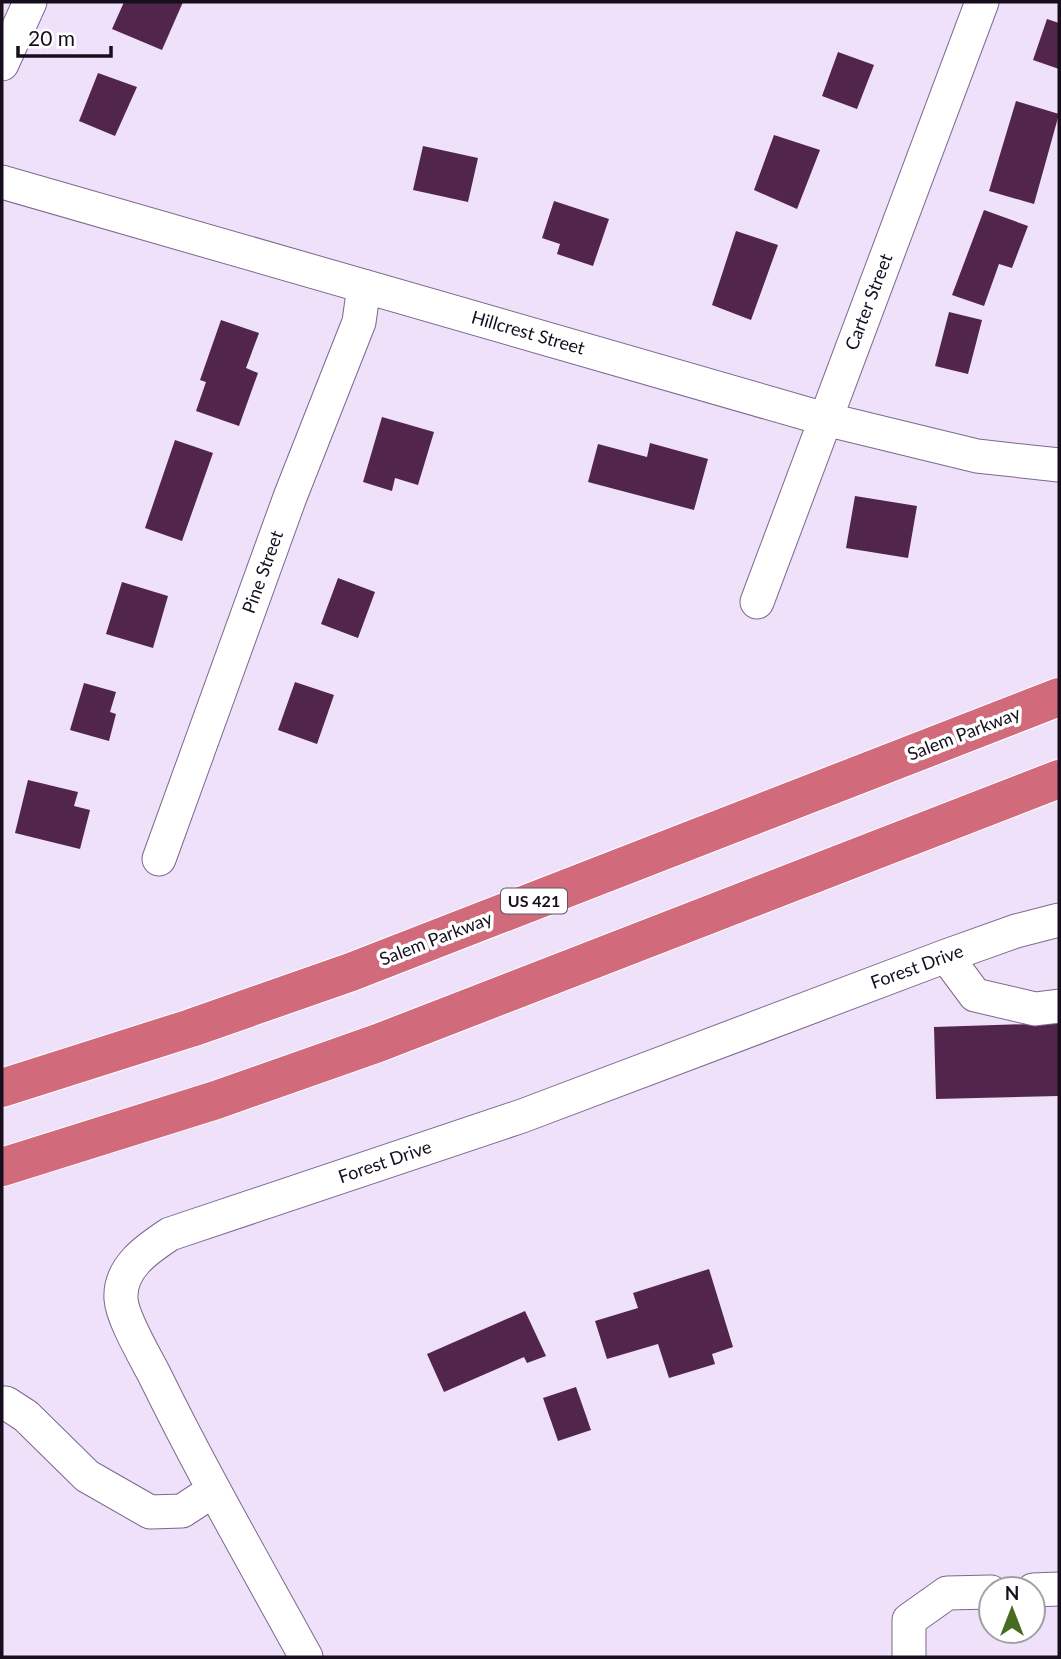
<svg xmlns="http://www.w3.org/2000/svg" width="1061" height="1659" viewBox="0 0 1061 1659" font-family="Lato,sans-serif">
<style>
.building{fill:#52254d}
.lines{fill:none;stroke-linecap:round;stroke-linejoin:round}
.minor-casing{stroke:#7e688d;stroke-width:35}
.highway-casing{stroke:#fff;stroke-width:40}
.minor{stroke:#fff;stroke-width:33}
.highway{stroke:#d16b7c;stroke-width:38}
.labels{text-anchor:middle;stroke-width:7;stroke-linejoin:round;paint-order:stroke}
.shield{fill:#fff;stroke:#5c5660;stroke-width:2}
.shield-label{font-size:16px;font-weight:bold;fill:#160e1c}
.street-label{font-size:18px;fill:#160e1c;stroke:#fff}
</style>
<rect width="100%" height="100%" fill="#efe1fa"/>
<path class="building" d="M124 2H183L162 50 112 29Z
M1047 19 1059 23V69L1033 60Z
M838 52 874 65 857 109 822 96Z
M98 73 137 87 115 136 79 121Z
M1016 101 1059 114 1034 204 989 191Z
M774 135 820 150 797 209 754 190Z
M423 146 478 158 468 202 413 190Z
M554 201 609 219 593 266 557 254 560 244 542 238Z
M984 210 1028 226 1012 268 999 264 984 306 952 295Z
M736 231 778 245 751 320 712 305Z
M949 312 982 320 968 374 935 366Z
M221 320 259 333 246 368 258 373 239 426 196 411 206 382 200 380Z
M382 417 434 432 418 485 395 478 392 491 363 482Z
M175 440 213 453 182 541 145 528Z
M650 443 708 459 694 510 588 482 598 444 647 457Z
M855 496 917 506 908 558 846 548Z
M338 578 375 592 358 638 321 624Z
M122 582 168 596 153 648 106 634Z
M295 682 334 695 317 744 278 730Z
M84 683 116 692 110 712 116 714 109 741 70 730Z
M28 780 78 792 74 806 90 810 80 849 15 833Z
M1059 1023V1096L936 1099 934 1027Z
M709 1269 733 1347 712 1354 715 1364 669 1378 658 1344 607 1359 595 1321 638 1308 633 1293Z
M525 1311 546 1356 527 1363 524 1357 444 1392 427 1354Z
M576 1387 591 1430 558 1441 543 1398Z"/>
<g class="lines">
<g class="minor-casing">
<path id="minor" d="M2 64 30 2
M2 182 825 419 977 456 1059 465
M757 602 982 2
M159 859 290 497 359 322 364 286
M946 956 975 995 1035 1009 1059 1006
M2 1403H6L26 1416 87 1476 150 1512 182 1511 214 1490
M1033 1590 1059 1589
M306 1657C255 1564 202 1472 155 1376 146 1358 122 1318 121 1299 119 1268 147 1249 170 1234L522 1116 946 956 1016 931 1059 920
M909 1657V1620L947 1593 991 1592"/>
</g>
<g class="highway-casing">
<path id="highway" d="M2 1088 191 1028 351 972 1059 697
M2 1167 216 1100 378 1043 1059 779"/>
</g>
<use href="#minor" class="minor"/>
<use href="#highway" class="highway"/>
</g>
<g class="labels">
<rect class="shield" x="501" y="888.5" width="66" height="25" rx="5"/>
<g class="shield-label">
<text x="534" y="907">US 421</text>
</g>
<g class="street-label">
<text transform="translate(869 302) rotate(-69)" y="6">Carter Street</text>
<text transform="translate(528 333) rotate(16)" y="6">Hillcrest Street</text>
<text transform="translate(263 572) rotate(-70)" y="6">Pine Street</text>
<text transform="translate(964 734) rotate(-21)" y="6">Salem Parkway</text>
<text transform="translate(436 939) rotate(-21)" y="6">Salem Parkway</text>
<text transform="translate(917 967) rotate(-20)" y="6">Forest Drive</text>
<text transform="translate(385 1162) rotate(-19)" y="6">Forest Drive</text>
</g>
</g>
<rect width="1061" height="1659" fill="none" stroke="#160e1c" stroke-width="7"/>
<g transform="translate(1012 1610)"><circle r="33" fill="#ffffff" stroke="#a29fa4" stroke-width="2"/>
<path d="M0-5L12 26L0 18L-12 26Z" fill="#486b22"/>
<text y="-10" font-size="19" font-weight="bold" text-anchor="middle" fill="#160e1c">N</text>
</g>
<path d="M18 46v10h93v-10" fill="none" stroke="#160e1c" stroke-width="3.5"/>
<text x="28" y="46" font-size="21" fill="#160e1c" stroke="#ffffff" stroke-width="5" paint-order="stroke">20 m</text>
</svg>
